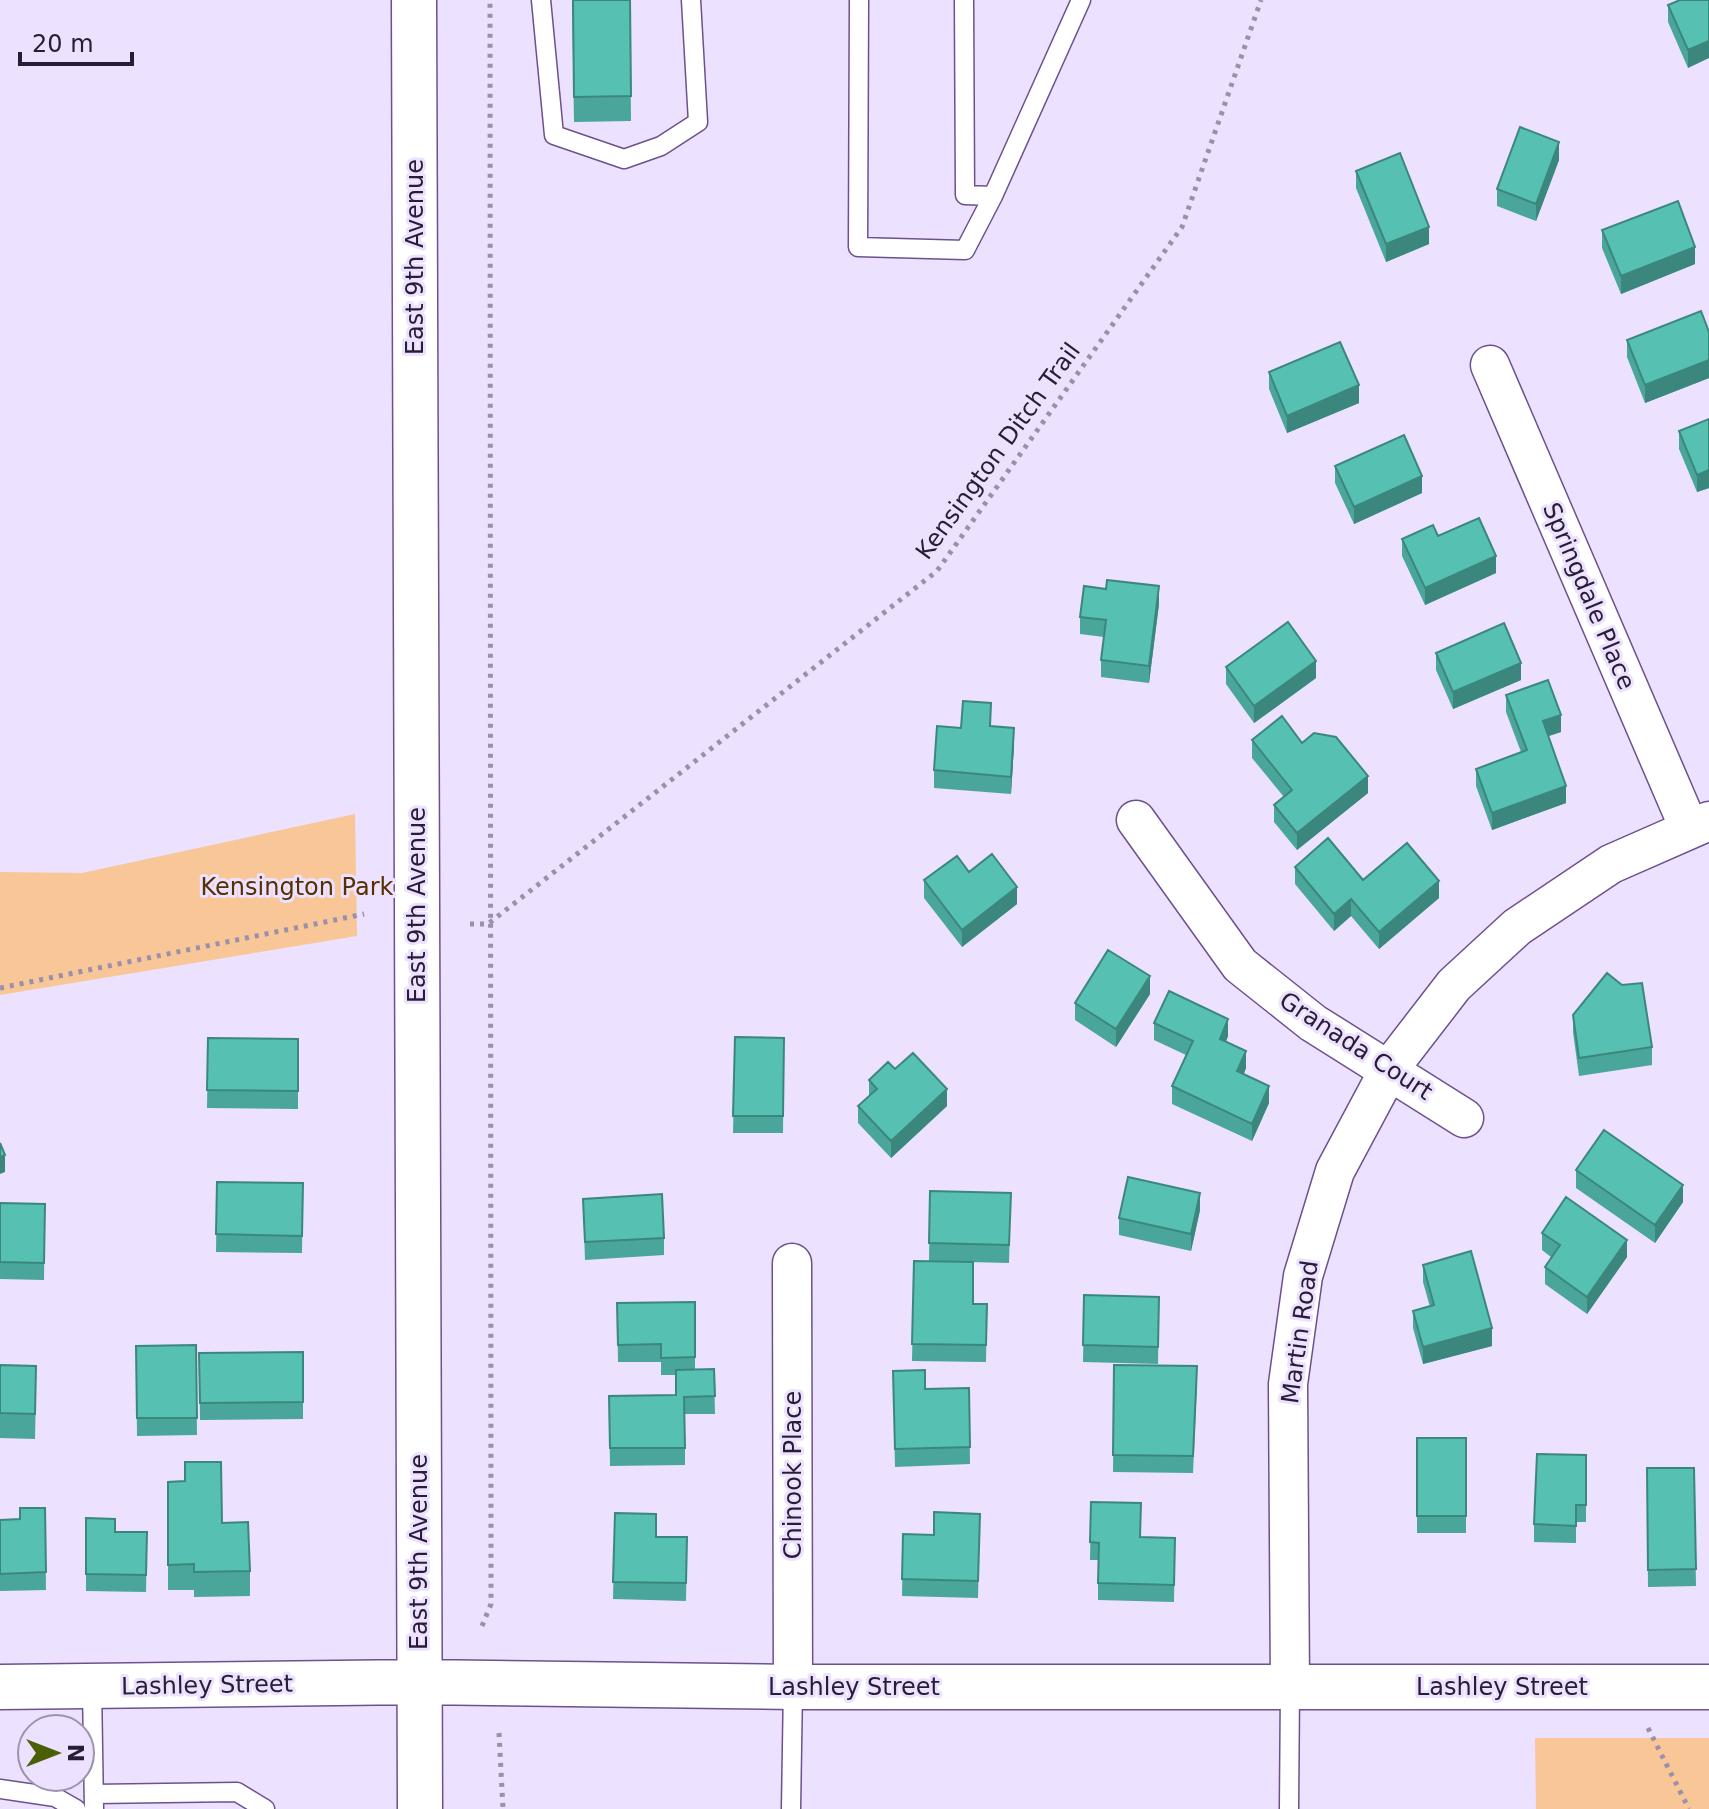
<svg xmlns="http://www.w3.org/2000/svg" width="1709" height="1809" viewBox="0 0 1709 1809" font-family="'DejaVu Sans',sans-serif">
<style>
.green{fill:#f9c698}
.lines{fill:none;stroke-linecap:round;stroke-linejoin:round}
.lane-casing{stroke:#6d518f;stroke-width:21}
.street-casing{stroke:#6d518f;stroke-width:41}
.secondary-casing{stroke:#6d518f;stroke-width:47}
.path{stroke:#9b90ab;stroke-width:5;stroke-dasharray:4 6;stroke-linecap:butt}
.lane{stroke:#fff;stroke-width:18}
.street{stroke:#fff;stroke-width:38}
.secondary{stroke:#fff;stroke-width:44}
.wall{fill:#4aa69a}
.shaded-wall{fill:#3c877d}
.building{fill:#56c1b3;stroke:#3c877d;stroke-width:2}
.labels{text-anchor:middle;stroke-width:6;stroke-linejoin:round;paint-order:stroke}
.street-label{font-size:24px;fill:#281c36;stroke:#ece1fe}
.park-label{font-size:24px;fill:#563001;stroke:#ece1fe}
</style>
<rect width="100%" height="100%" fill="#ece1fe"/>
<path class="green" d="M355 814 357 936 0 995V872L82 873Z
M1535 1738H1709V1809H1536Z"/>
<g class="lines">
<g class="lane-casing">
<path id="lane" d="M541 0 554 135 624 159 661 146 698 122 691 0
M859 0 858 247 965 250 993 196
M964 0 965 195 993 196 1081 0
M92 1687 94 1809
M0 1789 55 1797 76 1809
M94 1794 237 1792 265 1809
M791 1809 793 1687
M1289 1809 1290 1688"/>
</g>
<g class="street-casing">
<path id="street" d="M1490 365 1689 828
M1136 820 1240 965 1313 1023 1464 1118
M792 1263 793 1687
M1290 1688 1288 1384 1303 1276 1335 1171 1390 1068 1454 985 1517 927 1611 864 1709 821"/>
</g>
<g class="secondary-casing">
<path id="secondary" d="M414 0 420 1809
M0 1687 419 1682 793 1687H1709"/>
</g>
<path class="path" d="M470 924H488L937 571 1182 227 1261 0
M0 988 364 914
M482 1626 491 1604 490 0
M1648 1728 1689 1809
M499 1733 503 1809"/>
<use href="#lane" class="lane"/>
<use href="#street" class="street"/>
<use href="#secondary" class="secondary"/>
</g>
<path class="wall" d="M572 0H630L631 121 574 122Z
M1709 0 1688 68 1668 22V5Z
M1559 160 1536 221 1497 206V189Z
M1356 171 1429 244 1386 262 1356 188Z
M1602 230 1695 264 1621 294 1602 248Z
M1709 332V378L1645 403 1627 357V340Z
M1269 372 1359 403 1287 433 1269 389Z
M1709 419V488L1697 492 1679 449V431Z
M1335 466 1422 493 1354 524 1335 483Z
M1438 536 1496 573 1425 605 1402 556V539Z
M1159 604 1149 683 1101 677V660L1104 637 1080 634V617Z
M1436 653 1521 680 1453 709 1436 670Z
M1226 667 1316 678 1254 723 1226 684Z
M1506 695 1561 732 1548 736 1566 803 1492 830 1476 786V769L1521 752 1506 712Z
M990 726 1014 745 1011 794 934 788V770L961 728Z
M1252 740 1302 743 1368 793 1297 850 1274 822V805L1284 797 1252 758Z
M1295 867 1363 880 1439 898 1379 949 1351 916 1334 931 1295 884Z
M969 872 1017 904 962 947 924 898V880Z
M1622 985 1652 1047V1065L1579 1076 1573 1032V1015Z
M1150 994 1116 1047 1075 1020V1003Z
M1154 1023 1228 1036 1226 1042 1246 1068 1244 1074 1269 1103 1252 1141 1172 1104V1086L1186 1055 1154 1040Z
M735 1037 784 1038 783 1133H733Z
M208 1038 298 1039V1109L207 1108Z
M895 1069 947 1106 891 1158 858 1123V1106L869 1096V1080Z
M1576 1170 1683 1202 1655 1243 1576 1188Z
M217 1182 303 1183 302 1253 216 1252Z
M930 1191 1011 1193 1009 1263 929 1261Z
M583 1199 664 1238V1255L585 1260Z
M0 1203 45 1204 44 1280 0 1279Z
M1200 1210 1191 1251 1119 1235V1218Z
M1542 1233 1627 1257 1587 1314 1545 1284V1267L1551 1257 1542 1250Z
M914 1261 973 1304H987L986 1362 912 1361Z
M1423 1265 1492 1346 1423 1364 1413 1328V1311L1430 1307 1423 1282Z
M1084 1295 1159 1297 1158 1364 1083 1362Z
M695 1302V1370L714 1369 715 1414H685V1465L610 1466 609 1396 676 1395V1375H661V1362H618L617 1303Z
M196 1345 197 1435 137 1436 136 1346Z
M303 1352V1419L200 1420 199 1353Z
M0 1365 36 1391 35 1439 0 1438Z
M1114 1365 1197 1384 1193 1473 1113 1472Z
M893 1371 925 1389 969 1388 970 1464 895 1467Z
M1417 1438H1466V1533H1417Z
M1586 1455V1522H1576V1543L1534 1542V1524Z
M1647 1468H1694L1696 1586 1648 1587Z
M168 1482 222 1523 250 1571V1596L194 1597V1590H168Z
M1091 1502 1140 1537 1175 1538 1174 1602 1098 1600V1560H1090Z
M45 1508 46 1590 0 1591V1520L20 1519Z
M615 1513 656 1537H687L686 1601 613 1599Z
M980 1514 978 1598 902 1596 903 1534 934 1535Z
M86 1518 115 1532H147L146 1592 86 1591Z"/>
<path class="shaded-wall" d="M1709 41V58L1688 68V50Z
M1559 142V160L1536 221V204Z
M1429 227V244L1386 262V244Z
M1695 247V264L1621 294V276Z
M1709 360V378L1645 403V385Z
M1359 385V403L1287 433V416Z
M1709 470V488L1697 492V475Z
M1422 476V493L1354 524V507Z
M1496 556V573L1425 605V588Z
M1159 586V604L1149 683V666Z
M1316 661V678L1254 723V706Z
M1521 663V680L1453 709V692Z
M1561 715V732L1543 738V721Z
M1014 728V745L1011 794V777Z
M1368 776V793L1297 850V833Z
M1566 786V803L1492 830V813Z
M1439 881V898L1379 949V932Z
M1017 887V904L962 947V930Z
M1351 899V916L1334 931V914Z
M1150 976V994L1116 1047V1029Z
M1228 1019V1036L1220 1056V1039Z
M1246 1051V1068L1237 1088V1071Z
M1269 1086V1103L1252 1141V1124Z
M947 1089V1106L891 1158V1141Z
M5 1155V1172L0 1174V1157Z
M1683 1185V1202L1655 1243V1225Z
M1200 1193V1210L1191 1251V1234Z
M1627 1240V1257L1587 1314V1297Z
M1492 1328V1346L1423 1364V1347Z"/>
<path class="building" d="M573 0H630L631 96 574 97Z
M1680 0H1709V41L1688 50 1668 5Z
M1520 127 1559 142 1536 204 1497 189Z
M1400 153 1429 227 1386 244 1356 171Z
M1678 201 1695 247 1621 276 1602 230Z
M1701 311 1709 332V360L1645 385 1627 340Z
M1340 342 1359 385 1287 416 1269 372Z
M1709 419V470L1697 475 1679 431Z
M1404 435 1422 476 1354 507 1335 466Z
M1479 518 1496 556 1425 588 1402 539 1433 525 1438 536Z
M1107 580 1159 586 1149 666 1101 660 1106 620 1080 617 1084 586 1106 589Z
M1288 622 1316 661 1254 706 1226 667Z
M1504 623 1521 663 1453 692 1436 653Z
M1548 680 1561 715 1543 721 1566 786 1492 813 1476 769 1527 750 1506 695Z
M963 701 991 703 990 726 1014 728 1011 777 934 770 937 726 961 728Z
M1282 716 1302 743 1314 733 1336 737 1368 776 1297 833 1274 805 1292 790 1252 740Z
M1328 838 1363 880 1407 843 1439 881 1379 932 1351 899 1334 914 1295 867Z
M992 854 1017 887 962 930 924 880 957 856 969 872Z
M1108 950 1150 976 1116 1029 1075 1003Z
M1607 973 1622 985 1642 983 1652 1047 1579 1058 1573 1015Z
M1169 991 1228 1019 1220 1039 1246 1051 1237 1071 1269 1086 1252 1124 1172 1086 1193 1041 1154 1023Z
M735 1037 784 1038 783 1116H733Z
M208 1038 298 1039V1091L207 1090Z
M913 1053 947 1089 891 1141 858 1106 877 1089 869 1080 888 1062 895 1069Z
M1604 1130 1683 1185 1655 1225 1576 1170Z
M0 1143 5 1155 0 1157Z
M1128 1177 1200 1193 1191 1234 1119 1218Z
M217 1182 303 1183 302 1236 216 1234Z
M930 1191 1011 1193 1009 1245 929 1243Z
M662 1194 664 1238 585 1242 583 1199Z
M1566 1197 1627 1240 1587 1297 1545 1267 1560 1245 1542 1233Z
M0 1203 45 1204 44 1263 0 1262Z
M1471 1251 1492 1328 1423 1347 1413 1311 1434 1305 1423 1265Z
M914 1261 973 1262V1304H987L986 1345 912 1344Z
M1084 1295 1159 1297 1158 1347 1083 1345Z
M695 1302V1357L661 1358V1344L618 1345 617 1303Z
M196 1345 197 1418H137L136 1346Z
M303 1352V1402L200 1403 199 1353Z
M0 1365 36 1366 35 1414 0 1413Z
M1114 1365 1197 1366 1193 1456 1113 1455Z
M714 1369 715 1396 684 1397 685 1448H610L609 1396 676 1395V1370Z
M925 1370V1389L969 1388 970 1447 895 1449 893 1371Z
M1417 1438H1466V1516H1417Z
M1537 1454 1586 1455V1505H1576V1526L1534 1524Z
M185 1462H221L222 1523 248 1522 250 1571 194 1572V1564L168 1565V1482L185 1481Z
M1647 1468H1694L1696 1569 1648 1570Z
M1091 1502 1141 1503 1140 1537 1175 1538 1174 1585 1098 1583 1099 1543 1090 1542Z
M20 1508H45L46 1572 0 1574V1520L20 1519Z
M934 1512 980 1514 978 1581 902 1579 903 1534 934 1535Z
M615 1513 656 1514V1537H687L686 1583 613 1582Z
M86 1518 115 1519V1532H147L146 1575 86 1574Z"/>
<g class="labels">
<g class="street-label">
<text transform="translate(415 257) rotate(-90)" y="8">East 9th Avenue</text>
<text transform="translate(998 451) rotate(-54)" y="8">Kensington Ditch Trail</text>
<text transform="translate(1589 596) rotate(67)" y="8">Springdale Place</text>
<text transform="translate(417 905) rotate(-90)" y="8">East 9th Avenue</text>
<text transform="translate(1356 1046) rotate(33)" y="8">Granada Court</text>
<text transform="translate(1300 1332) rotate(-82)" y="8">Martin Road</text>
<text transform="translate(793 1475) rotate(-90)" y="8">Chinook Place</text>
<text transform="translate(419 1552) rotate(-90)" y="8">East 9th Avenue</text>
<text transform="translate(207 1685) rotate(-1)" y="8">Lashley Street</text>
<text x="854" y="1695">Lashley Street</text>
<text x="1502" y="1695">Lashley Street</text>
</g>
<g class="park-label">
<text x="297" y="895">Kensington Park</text>
</g>
</g>
<g transform="translate(56 1753) rotate(90)"><circle r="38" fill="#ece1fe" stroke="#9e92ae" stroke-width="2"/>
<path d="M0-6L14 30L0 20L-14 30Z" fill="#4a5f06"/>
<text y="-12" font-size="22" font-weight="bold" text-anchor="middle" fill="#281c36">N</text>
</g>
<path d="M20 52v12h112v-12" fill="none" stroke="#281c36" stroke-width="4"/>
<text x="32" y="52" font-size="24" fill="#281c36" stroke="#ece1fe" stroke-width="6" paint-order="stroke">20 m</text>
</svg>
